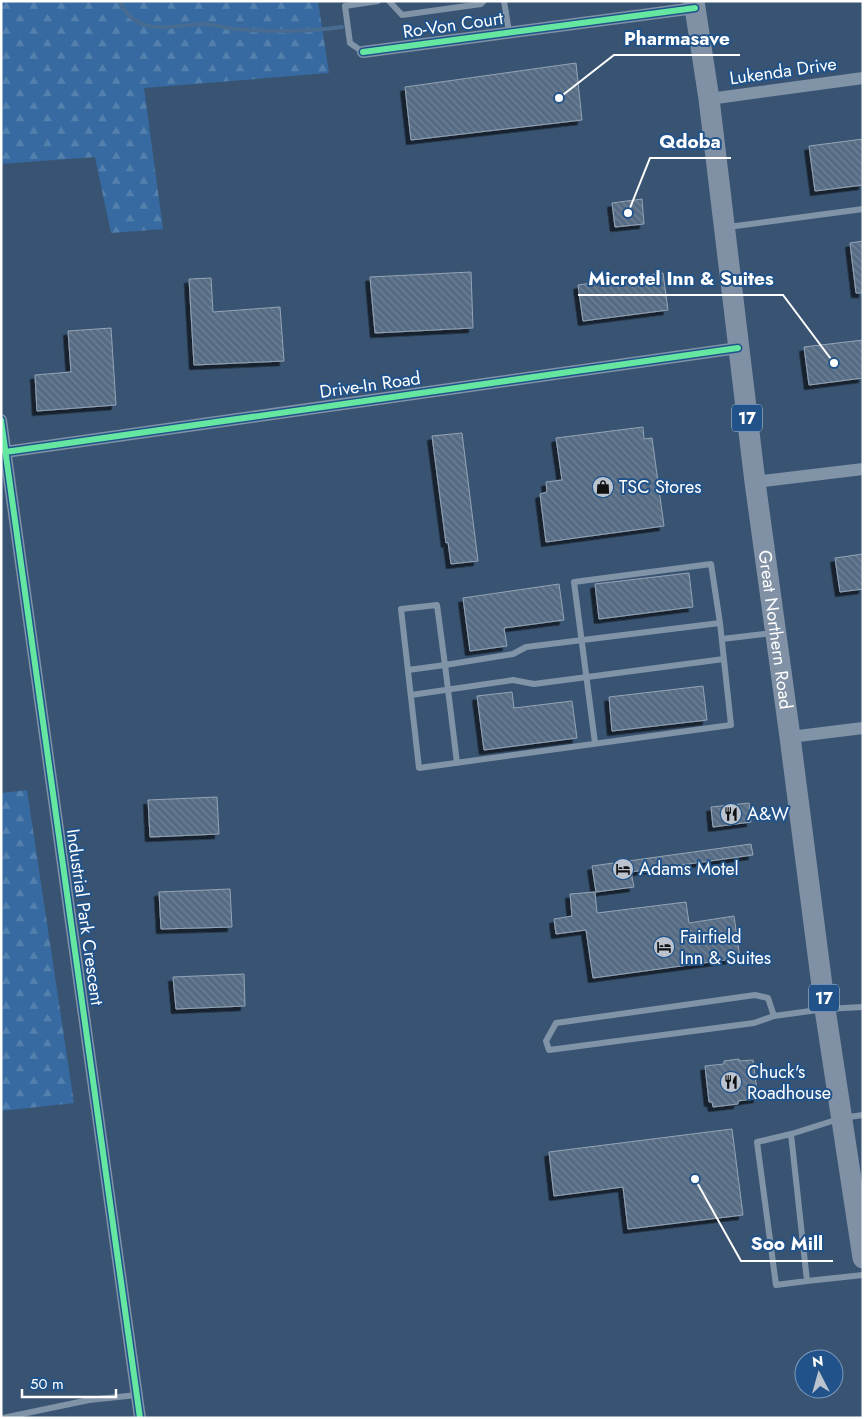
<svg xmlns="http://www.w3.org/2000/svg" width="864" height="1419" viewBox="0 0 864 1419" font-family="Jost,sans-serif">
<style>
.forest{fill:url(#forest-firs)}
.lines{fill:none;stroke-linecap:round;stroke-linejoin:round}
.stream{stroke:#486b91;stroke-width:4}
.building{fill:url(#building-back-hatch);stroke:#94a4b5;filter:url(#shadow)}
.service{stroke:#8093a7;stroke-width:6}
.minor{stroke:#8093a7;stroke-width:12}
.trunk{stroke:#8091a5;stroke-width:21}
.cycleway-casing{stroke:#21538a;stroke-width:9}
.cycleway{stroke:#66e7a1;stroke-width:6}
.labels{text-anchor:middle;stroke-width:4;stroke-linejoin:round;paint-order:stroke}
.shield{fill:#21538a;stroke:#bccbdc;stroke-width:1}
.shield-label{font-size:16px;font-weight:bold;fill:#fff}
.street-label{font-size:18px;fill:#fff;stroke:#21538a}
.poi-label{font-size:18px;fill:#fff;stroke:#21538a;text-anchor:start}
.leader{fill:none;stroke:#fff;stroke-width:2}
.callout-dot{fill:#fff;stroke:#21538a;stroke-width:2}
.callout-label{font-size:19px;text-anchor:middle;font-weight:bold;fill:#fff;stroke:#21538a;stroke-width:4;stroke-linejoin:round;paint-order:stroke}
</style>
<defs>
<pattern id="forest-firs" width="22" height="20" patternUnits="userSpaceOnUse" patternTransform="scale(1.25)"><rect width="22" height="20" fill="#366aa0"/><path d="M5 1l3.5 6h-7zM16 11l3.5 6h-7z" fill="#5480ae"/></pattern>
<pattern id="building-back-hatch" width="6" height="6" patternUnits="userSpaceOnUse" patternTransform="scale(1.25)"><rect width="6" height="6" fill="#576c84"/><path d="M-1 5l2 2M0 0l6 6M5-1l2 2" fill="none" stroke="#708296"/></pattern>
<filter id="shadow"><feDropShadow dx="-4.5" dy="4.5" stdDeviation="0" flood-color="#0009"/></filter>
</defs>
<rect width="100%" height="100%" fill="#395472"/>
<path class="forest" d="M1 1H318L329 73 144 88 163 229 111 233 95 157 1 164Z
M27 790 74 1103 1 1111V793Z"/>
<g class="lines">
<path class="stream" d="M120 1C124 11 130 19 140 23 160 32 183 24 204 24 214 24 225 28 235 29 270 32 307 32 342 27"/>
</g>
<path class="building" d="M576 63 582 120 411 140 405 87Z
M863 139V185L815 191 809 146Z
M642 199 644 224 615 227 612 203Z
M863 241V293H856L850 243Z
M471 272 473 328 375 333 370 277Z
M663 273 668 310 583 321 578 285Z
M211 278 213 312 280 307 284 361 194 365 189 279Z
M111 328 116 405 37 411 35 375 71 372 68 331Z
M863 340V378L809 385 804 347Z
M643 427 644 439 652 438 664 526 546 542 540 494 547 492 546 482 562 480 556 438Z
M462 433 478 561 451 564 448 542 446 543 432 436Z
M863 554V589L840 592 835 558Z
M689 573 693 607 599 619 595 584Z
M559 584 564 620 504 628 507 646 470 651 463 598Z
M703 686 707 720 612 731 609 697Z
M512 692 514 708 572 701 577 738 484 750 477 696Z
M217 797 219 834 150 837 148 800Z
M749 803 751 822 713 827 711 807Z
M751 844 753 855 631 872 634 887 596 892 592 866Z
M230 889 232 927 161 929 159 892Z
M595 892 597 913 686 902 689 923 734 916 740 958 593 978 586 930 556 934 554 919 572 916 570 894Z
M244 974 245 1006 176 1009 173 977Z
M739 1059V1061L753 1060 758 1098 738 1101V1104L713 1107 712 1102H709L705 1066 724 1064V1061Z
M732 1129 743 1215 628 1229 623 1187 554 1196 549 1152Z"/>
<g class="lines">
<path class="service" d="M389 1 402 15 481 4 484 1
M504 1 509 32
M363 52 350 43 345 6 378 1
M728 227 863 209
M722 639 772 633
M408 670 445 665 437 605 401 609 419 768 731 725 720 623 711 564 574 582 595 743
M411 695 513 680 534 684 724 659
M457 763 445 665 513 654 526 647 720 623
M774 1016 754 1023 549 1050 546 1041 556 1023 755 995 768 998 774 1016 825 1009 863 1007
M863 1115 842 1118 791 1134 807 1281 863 1275
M791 1134 757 1142 776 1285 807 1281
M3 1418 89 1400 137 1395"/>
<path class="minor" d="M363 52 695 8
M709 99 863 78
M1 420 140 1418
M5 452 738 348
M755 482 863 469
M790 737 863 728"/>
<path class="trunk" id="s1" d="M694 1 709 99 755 482 790 737 825 1009 863 1258"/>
<g class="cycleway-casing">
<path id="cycleway" d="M363 52 695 8
M1 420 140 1418
M5 452 738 348"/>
</g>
<use href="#cycleway" class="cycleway"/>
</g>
<defs>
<g id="shop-disc" transform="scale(1.125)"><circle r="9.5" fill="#bac3ce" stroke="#21538a"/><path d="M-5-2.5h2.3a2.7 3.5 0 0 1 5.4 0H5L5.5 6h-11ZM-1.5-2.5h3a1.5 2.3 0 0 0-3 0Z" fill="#111"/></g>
<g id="restaurant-disc" transform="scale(1.125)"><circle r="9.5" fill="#bac3ce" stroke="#21538a"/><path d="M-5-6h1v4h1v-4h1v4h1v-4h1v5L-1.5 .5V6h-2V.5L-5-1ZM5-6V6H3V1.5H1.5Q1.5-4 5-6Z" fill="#111"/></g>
<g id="hotel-disc" transform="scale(1.125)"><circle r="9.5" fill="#bac3ce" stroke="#21538a"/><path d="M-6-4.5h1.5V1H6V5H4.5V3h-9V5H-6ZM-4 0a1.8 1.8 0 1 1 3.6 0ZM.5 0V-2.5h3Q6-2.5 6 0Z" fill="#111"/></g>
</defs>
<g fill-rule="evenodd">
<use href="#shop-disc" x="603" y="487"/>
<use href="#restaurant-disc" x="731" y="814"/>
<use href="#hotel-disc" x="623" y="869"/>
<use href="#hotel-disc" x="664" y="947"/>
<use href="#restaurant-disc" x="731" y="1082"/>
</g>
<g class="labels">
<g class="shield">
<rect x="732" y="404.5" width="30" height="27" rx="4"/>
<rect x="809" y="984.5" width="30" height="27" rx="4"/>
</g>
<g class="shield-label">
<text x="747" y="424">17</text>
<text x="824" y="1004">17</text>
</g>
<g class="street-label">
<text transform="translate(453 25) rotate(-8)" y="6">Ro-Von Court</text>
<text transform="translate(783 71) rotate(-8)" y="6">Lukenda Drive</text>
<text transform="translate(370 385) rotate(-8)" y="6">Drive-In Road</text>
<text dy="6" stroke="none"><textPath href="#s1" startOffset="634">Great Northern Road</textPath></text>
<text transform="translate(85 917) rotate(82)" y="6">Industrial Park Crescent</text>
</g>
<g class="poi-label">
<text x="619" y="493">TSC Stores</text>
<text x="747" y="820">A&amp;W</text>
<text x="639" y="875">Adams Motel</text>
<text x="680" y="943">Fairfield<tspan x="680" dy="21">Inn &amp; Suites</tspan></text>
<text x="747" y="1078">Chuck's<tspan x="747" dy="21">Roadhouse</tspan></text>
</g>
</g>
<path class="leader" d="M559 98L614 55H740M628 213L650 158H731M834 363L783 295H578M695 1179L741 1261H833"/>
<g class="callout-dot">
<circle cx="559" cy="98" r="5"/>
<circle cx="628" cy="213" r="5"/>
<circle cx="834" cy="363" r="5"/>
<circle cx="695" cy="1179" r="5"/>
</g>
<g class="callout-label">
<text x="677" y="45">Pharmasave</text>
<text x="690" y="148">Qdoba</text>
<text x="681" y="285">Microtel Inn &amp; Suites</text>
<text x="787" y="1250">Soo Mill</text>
</g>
<rect width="864" height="1419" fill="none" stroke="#ffffff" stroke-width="5"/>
<g transform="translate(819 1374) rotate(354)"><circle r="24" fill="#21538a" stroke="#7a98b9"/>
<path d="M0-4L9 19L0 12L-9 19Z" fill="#bac3ce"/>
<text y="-8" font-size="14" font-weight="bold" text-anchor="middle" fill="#ffffff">N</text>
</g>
<path d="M22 1389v8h94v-8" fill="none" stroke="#ffffff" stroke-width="2.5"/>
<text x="30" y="1389" font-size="15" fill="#ffffff" stroke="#21538a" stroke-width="4" paint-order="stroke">50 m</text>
</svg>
